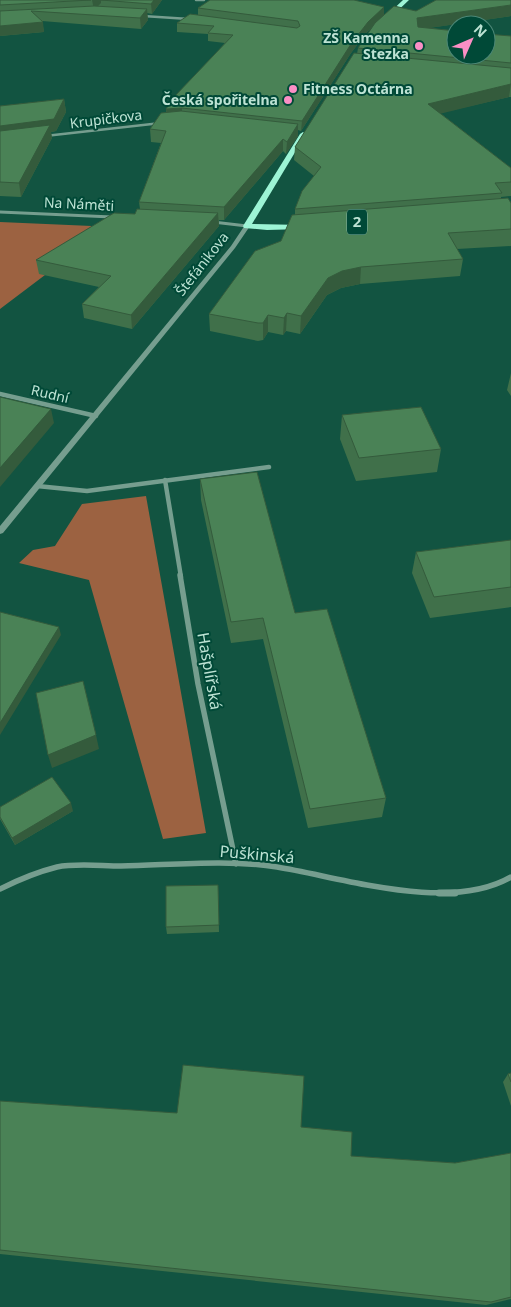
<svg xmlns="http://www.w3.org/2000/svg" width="511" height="1307" viewBox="0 0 511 1307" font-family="'Noto Sans',sans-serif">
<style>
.green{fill:#9c6241}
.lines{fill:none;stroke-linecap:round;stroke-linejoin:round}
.minor-far4{stroke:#769e8f;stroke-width:2.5}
.minor-far3{stroke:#769e8f;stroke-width:3}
.minor-far2{stroke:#769e8f;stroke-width:4.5}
.minor-far1{stroke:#769e8f;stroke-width:5.5}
.minor{stroke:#769e8f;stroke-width:7}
.tertiary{fill:#769e8f;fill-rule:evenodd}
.primary{fill:#9df4d5;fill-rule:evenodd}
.wall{fill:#40704a}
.shaded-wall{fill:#345b3c}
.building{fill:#4a8256;stroke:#345b3c}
.poi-dot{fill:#fb8fc5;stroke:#004937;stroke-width:2}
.labels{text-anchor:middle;stroke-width:4;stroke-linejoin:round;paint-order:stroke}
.far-poi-label{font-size:14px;font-weight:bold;fill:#bde3d4;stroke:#004937;text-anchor:end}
.far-street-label{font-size:14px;fill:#bde3d4;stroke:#004937}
.shield{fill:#004937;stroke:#84b5a5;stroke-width:1}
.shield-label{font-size:15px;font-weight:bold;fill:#bde3d4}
.street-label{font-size:16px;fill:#bde3d4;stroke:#004937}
</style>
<rect width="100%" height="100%" fill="#125441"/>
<path class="green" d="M0 222 115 227 41 273 45 275 0 309Z
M146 496 206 833 163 839 89 580 19 563 33 550 55 546 82 504Z"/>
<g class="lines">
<path class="minor-far4" d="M196 0H204
M143 16 189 19
M45 136 161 123"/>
<path class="minor-far3" d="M0 212 112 217
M213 222 247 226"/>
<path class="minor-far2" d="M0 394 96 416
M165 480 181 577
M37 486 87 491 269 467"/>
<path class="minor-far1" d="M180 575 198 684 236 864
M0 889C18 880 37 872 57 867 76 863 101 866 121 866 172 865 226 859 277 867 344 878 449 913 511 877"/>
<path class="minor" d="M439 893H455"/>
<path class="tertiary" d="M247 224 250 226 235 248 3 533 0 534V526L231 246 245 225Z"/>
<path class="primary" d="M403 0H409L388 20H384V18Z
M303 132 306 134 252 224 303 225 307 227 303 229 267 230 244 228 243 226 300 134Z"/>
</g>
<path class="wall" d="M0 0H162L152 14 147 13 148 20 141 29 42 21 44 32 0 36Z
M511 0V16L428 28 511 36V97H509L440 113 511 168V196L501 197V199L511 203V246L457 249 463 259 460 276 360 284 341 288 327 295 300 334 286 331 283 335 268 332 263 340 258 341 210 331 209 314 281 241 295 215V209L314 176 294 160 295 147 357 54 358 48 416 11Z
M384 7V16L368 31 351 53 301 131 298 130V136L286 154 283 151 224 220H219V226L132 329 84 318 82 304 99 287 39 274 36 260 135 214 140 209 139 202 161 143 151 142 150 129 166 113V109L225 43 208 41V34L177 32V23L198 15V8Z
M64 99 66 112 56 131 51 132 52 138 21 197 0 196V106Z
M511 373V396L507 390Z
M342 415 441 449 437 472 356 481 340 439Z
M200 479 295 613 386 798 382 817 308 828 263 639 231 643 201 500Z
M511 540V607L430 618 412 573 416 552Z
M0 807 73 811 15 845 0 819Z
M218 885 219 932 167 934 166 927Z
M511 1073V1106L503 1082 508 1074Z
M0 1101 301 1127 351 1156 455 1163 511 1153V1299L486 1305 0 1254Z"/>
<path class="shaded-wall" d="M92 0H104H101V3L94 10Z
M154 0H162L152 14 151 4Z
M511 5V16L416 30 417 18Z
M384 7V16L368 31 351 53 301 131 302 121 351 44 368 22Z
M147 9 148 20 141 29 140 18Z
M43 22 44 32 0 36V26Z
M511 84 509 97 427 117 428 104Z
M64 99 66 112 56 131 51 132 52 138 21 197 19 183 0 139V126Z
M182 108V117L167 119 166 109Z
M298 124V136L286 154 287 142Z
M283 139V151L224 220V207Z
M218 213 219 226 132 329 131 315Z
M361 267 360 284 341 288 327 295 300 334 301 316 328 278 342 271Z
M287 313 286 331 283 335 284 318Z
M268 315V332L263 340V323Z
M51 409 54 423 0 487V468Z
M59 627 61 635 0 735V723Z
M96 735 99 749 52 768 48 755Z
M71 803 73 811 15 845 12 838Z"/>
<path class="building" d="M0 0H91L0 5Z
M101 0H154L151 4Z
M210 0H354L384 7 368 22 351 44 302 121 182 108 166 109 174 97 233 35 208 33 214 26 177 23 190 14 297 28 300 26 298 21 198 8Z
M436 0H511V5L417 18 418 27 456 31V55H486V34L511 36V63L358 48 375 23 394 6 416 11Z
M94 6 147 9 140 18 31 11 43 22 0 26V11Z
M354 53 511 68V84L428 104 511 168V182L495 183 502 193 295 209 302 191 321 167 295 147Z
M64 99 54 119 0 126V106Z
M181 111 298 124 287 142 283 139 224 207 139 202 166 131 150 129 161 113Z
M50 125 19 183 0 182V131Z
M508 198 511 203V229L448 233 463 259 361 267 342 271 328 278 301 316 287 313 284 318 268 315 263 323H258L209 314 255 251 281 241 292 215Z
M137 209 218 213 131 315 82 304 111 276 36 260 114 213 135 214Z
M0 397 51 409 0 468Z
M421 407 441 449 359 458 342 415Z
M257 472 295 613 327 609 386 798 310 809 263 618 231 622 200 479Z
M511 540V587L434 597 416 552Z
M0 612 59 627 0 723Z
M83 681 96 735 48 755 36 693Z
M52 777 71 803 12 838 0 817V807Z
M218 885 219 925 166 927V886Z
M183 1065 304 1076 301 1127 352 1132 351 1156 455 1163 511 1153V1297L491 1302 0 1250V1101L177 1113Z
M511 1073V1082L508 1074Z"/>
<g class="poi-dot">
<circle cx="419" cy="46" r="5"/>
<circle cx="293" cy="89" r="5"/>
<circle cx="288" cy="100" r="5"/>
</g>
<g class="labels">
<g class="far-poi-label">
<text x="409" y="43">ZŠ Kamenna<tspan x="409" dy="16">Stezka</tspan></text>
<text x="303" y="94" text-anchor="start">Fitness Octárna</text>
<text x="278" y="105">Česká spořitelna</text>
</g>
<g class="far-street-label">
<text transform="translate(106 119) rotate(-7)" y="5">Krupičkova</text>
<text transform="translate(79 204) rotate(3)" y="5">Na Náměti</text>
<text transform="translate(202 264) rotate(-52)" y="5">Štefánikova</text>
<text transform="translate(50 394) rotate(13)" y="5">Rudní</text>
</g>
<rect class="shield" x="347" y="209.5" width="20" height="25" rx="4"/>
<g class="shield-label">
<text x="357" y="227">2</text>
</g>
<g class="street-label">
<text transform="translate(210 671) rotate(80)" y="6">Hašplířská</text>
<text transform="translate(257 854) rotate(5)" y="6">Puškinská</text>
</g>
</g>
<g transform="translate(471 40) rotate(45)"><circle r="24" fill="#004937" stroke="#4c8776"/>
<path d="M0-4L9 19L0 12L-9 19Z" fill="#fb8fc5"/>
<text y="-8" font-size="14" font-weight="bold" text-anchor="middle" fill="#bde3d4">N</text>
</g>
</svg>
